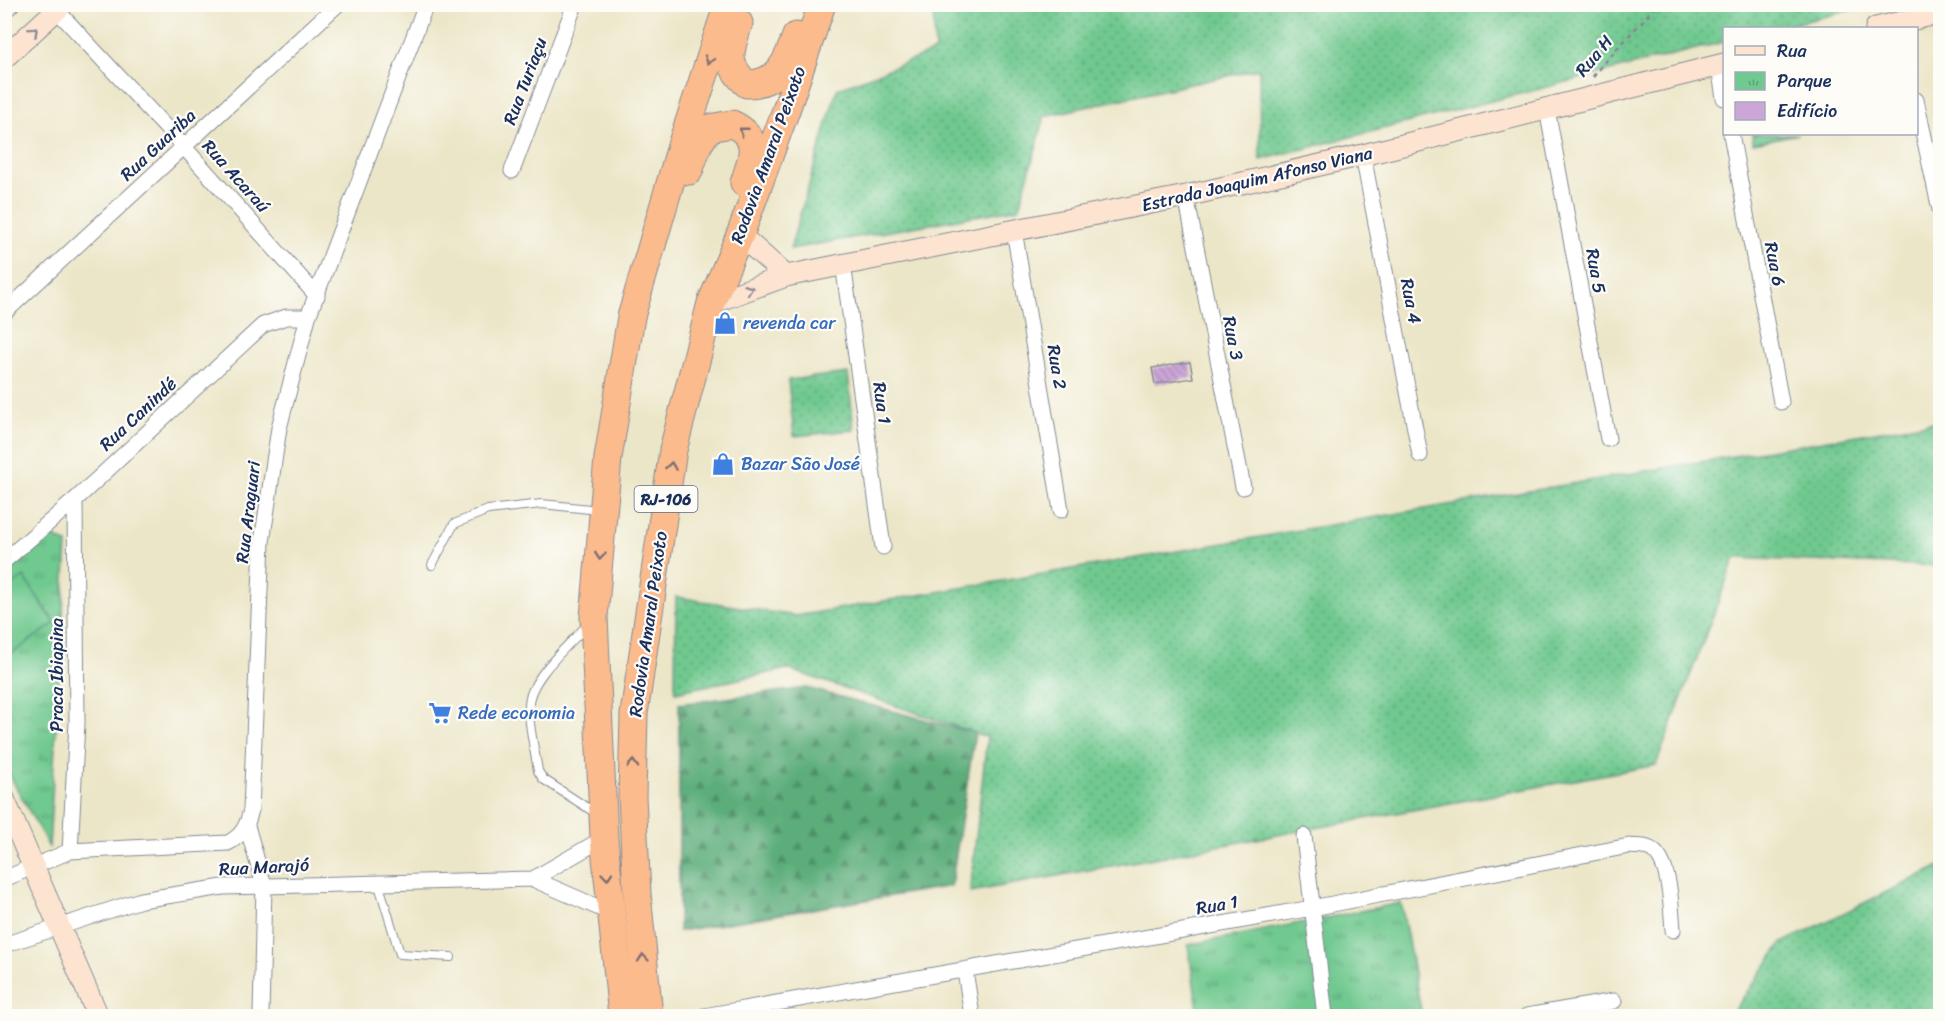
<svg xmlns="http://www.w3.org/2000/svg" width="1945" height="1021" viewBox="0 0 1945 1021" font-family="Sriracha,sans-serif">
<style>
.grass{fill:url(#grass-dots);stroke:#467c76;stroke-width:1.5}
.forest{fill:url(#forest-firs);stroke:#3c6e6c;stroke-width:1.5}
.park{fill:url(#park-tufts);stroke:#467c76;stroke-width:1.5}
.garden{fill:#70c98f;stroke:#467c76;stroke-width:1.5}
.building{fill:url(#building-back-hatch)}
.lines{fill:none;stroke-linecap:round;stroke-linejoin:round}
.lane-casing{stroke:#848a93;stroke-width:10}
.street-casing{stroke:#848a93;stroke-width:17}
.secondary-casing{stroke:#848a93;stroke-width:23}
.highway-casing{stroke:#848a93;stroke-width:29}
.path{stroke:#848a93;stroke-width:3;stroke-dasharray:4.5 4.5;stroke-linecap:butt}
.lane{stroke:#fff;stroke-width:8}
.street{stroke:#fff;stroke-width:15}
.secondary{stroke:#fde4d1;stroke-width:21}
.highway{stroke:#fbbb8d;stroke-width:27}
.oneway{stroke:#8c8a98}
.oneway2{stroke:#806e73}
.labels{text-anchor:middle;stroke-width:4.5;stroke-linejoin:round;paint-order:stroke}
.shield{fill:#fdfcf7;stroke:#5f6c8c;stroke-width:1.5}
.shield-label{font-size:16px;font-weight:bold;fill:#1b2f5e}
.street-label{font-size:18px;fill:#1b2f5e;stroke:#fdfcf7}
.shop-label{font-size:18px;fill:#366cbe;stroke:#fdfcf7;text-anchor:start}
</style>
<defs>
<pattern id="grass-dots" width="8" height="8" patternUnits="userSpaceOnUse" patternTransform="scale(1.5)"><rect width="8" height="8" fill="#70c98f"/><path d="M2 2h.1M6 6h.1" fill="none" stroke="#5ba478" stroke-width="1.8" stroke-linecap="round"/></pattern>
<pattern id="forest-firs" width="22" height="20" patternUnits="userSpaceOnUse" patternTransform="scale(1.5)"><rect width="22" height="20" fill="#5cad7a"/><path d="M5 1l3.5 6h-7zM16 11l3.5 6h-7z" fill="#4b8d67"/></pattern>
<pattern id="park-tufts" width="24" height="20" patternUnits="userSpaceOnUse" patternTransform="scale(1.5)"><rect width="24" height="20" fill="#70c98f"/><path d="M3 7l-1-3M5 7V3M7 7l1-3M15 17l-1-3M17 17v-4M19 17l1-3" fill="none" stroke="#5ba478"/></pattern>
<pattern id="building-back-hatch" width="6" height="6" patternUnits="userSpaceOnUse" patternTransform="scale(1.5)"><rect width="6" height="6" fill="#cda6d8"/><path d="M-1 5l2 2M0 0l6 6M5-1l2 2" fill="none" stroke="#a688b2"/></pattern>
</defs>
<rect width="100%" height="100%" fill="#fdfcf7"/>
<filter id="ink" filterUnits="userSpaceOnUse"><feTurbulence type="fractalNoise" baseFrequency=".0167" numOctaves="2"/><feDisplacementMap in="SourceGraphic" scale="12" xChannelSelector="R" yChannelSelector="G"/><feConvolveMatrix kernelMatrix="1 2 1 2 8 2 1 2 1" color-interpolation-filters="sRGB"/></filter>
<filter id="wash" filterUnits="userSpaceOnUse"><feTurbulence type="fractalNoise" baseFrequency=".008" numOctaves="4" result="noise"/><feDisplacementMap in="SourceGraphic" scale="24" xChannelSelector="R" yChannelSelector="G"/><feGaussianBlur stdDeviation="1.35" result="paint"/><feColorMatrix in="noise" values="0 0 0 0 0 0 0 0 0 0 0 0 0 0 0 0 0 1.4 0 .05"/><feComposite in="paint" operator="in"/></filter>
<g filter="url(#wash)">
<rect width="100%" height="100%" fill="#ece6c8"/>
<path class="grass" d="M933 5V4L1872 5 1777 28H1724V42L1260 160 1259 69 1045 116 1019 208 790 249 837 89 935 51Z
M1752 134H1798L1753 143Z
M848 373 854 430 794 436 788 380Z
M1940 421V566L1735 558 1656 765 970 892 987 737 788 669 675 692 676 597 796 616Z
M1940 866V1016H1730L1782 943Z"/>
<path class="forest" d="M807 688 975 733 951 886 679 931V704Z"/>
<path class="park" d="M51 535 67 544 49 847 5 767 4 577Z
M1401 903 1422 1016H1199L1188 945Z"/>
<path class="garden" d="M24 577 55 623 5 658V590Z"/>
<g id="blocks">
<path class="building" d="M1190 362 1193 378 1155 384 1152 368Z"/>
</g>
</g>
<g filter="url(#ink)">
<use href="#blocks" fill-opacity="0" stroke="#848a93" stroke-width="1.5"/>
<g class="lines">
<g class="lane-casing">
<path id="lane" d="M432 565 454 524 488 510 542 504 599 510
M586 626C569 645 529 679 529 705 528 724 535 751 538 771L543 779 597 814
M378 882 400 954 451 957"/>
</g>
<g class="street-casing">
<path id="street" d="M51 4 184 147 317 296
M1719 66 1724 98
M1916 100 1940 210
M1547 109 1608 439
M1731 134 1781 402
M1363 155 1420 455
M512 171 575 4
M1186 196 1243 487
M1014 230 1061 510
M843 264 883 547
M4 313 338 4
M4 561 75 500 263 325 286 317H308
M247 826 264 885 261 1016
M1304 836 1325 1016
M70 851 77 723 75 500
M4 879 70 851 228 843C243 835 247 826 251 810L262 542 279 428 308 317 426 4
M533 879 604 838
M4 945 141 900 223 887 533 879 611 913
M965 970 972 1016
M704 1016 1312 908 1629 846C1634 847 1642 846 1648 848 1671 856 1671 909 1673 930
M1527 1016 1614 1001"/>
</g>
<g class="secondary-casing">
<path id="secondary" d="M4 7 8 4
M1876 28 1940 13
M4 58 63 4
M740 235 786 276
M711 303 786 276 1186 196 1363 155 1724 64
M4 799 98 1016"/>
</g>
<g class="highway-casing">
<path id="highway" d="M739 23C730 50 724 64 747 84 778 84 787 62 796 36
M689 171 698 145 709 128 732 124C762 138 752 157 744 183
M622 1016 604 838 594 617 608 458 631 317 681 146 728 4
M649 1016 637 894 632 797 634 714 673 450 711 303 740 235 786 110 822 4"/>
</g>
<path class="path" d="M1593 77 1603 64 1658 4"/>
<use href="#lane" class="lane"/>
<use href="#street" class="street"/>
<use href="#secondary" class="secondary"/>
<use href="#highway" class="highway"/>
</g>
<defs><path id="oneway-chevron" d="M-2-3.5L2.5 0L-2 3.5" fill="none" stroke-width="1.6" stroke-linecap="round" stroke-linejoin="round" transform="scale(1.5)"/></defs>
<g class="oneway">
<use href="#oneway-chevron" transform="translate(34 31) rotate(-43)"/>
<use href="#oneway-chevron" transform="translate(749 289) rotate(-20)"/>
</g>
<g class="oneway2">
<use href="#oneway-chevron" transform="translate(709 60) rotate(109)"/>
<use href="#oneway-chevron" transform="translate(743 131) rotate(-142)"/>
<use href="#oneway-chevron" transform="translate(671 466) rotate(-81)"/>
<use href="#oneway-chevron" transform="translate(600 556) rotate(95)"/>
<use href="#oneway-chevron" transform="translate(633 764) rotate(-88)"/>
<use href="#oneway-chevron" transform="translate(607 876) rotate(85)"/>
<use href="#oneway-chevron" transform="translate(643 958) rotate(-95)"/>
</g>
</g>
<defs>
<g id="shop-bare" transform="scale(1.8)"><path d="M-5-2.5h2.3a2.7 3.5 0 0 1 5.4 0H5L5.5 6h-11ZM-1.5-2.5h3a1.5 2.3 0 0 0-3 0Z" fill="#3f7fe0" stroke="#fdfcf7" stroke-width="2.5" paint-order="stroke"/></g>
<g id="supermarket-bare" transform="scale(1.8)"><path d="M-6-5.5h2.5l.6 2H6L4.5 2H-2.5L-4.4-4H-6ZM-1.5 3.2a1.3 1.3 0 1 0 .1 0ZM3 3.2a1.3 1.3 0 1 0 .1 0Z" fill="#3f7fe0" stroke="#fdfcf7" stroke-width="2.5" paint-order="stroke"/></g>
</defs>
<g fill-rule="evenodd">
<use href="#shop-bare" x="725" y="323"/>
<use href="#shop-bare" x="723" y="464"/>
<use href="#supermarket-bare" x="440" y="713"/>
</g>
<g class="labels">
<rect class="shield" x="634.5" y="486" width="63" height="26" rx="4.5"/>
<g class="shield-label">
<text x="666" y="505">RJ-106</text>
</g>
<g class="street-label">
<text transform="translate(1594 56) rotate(-50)" y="6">Rua H</text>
<text transform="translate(525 81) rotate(-69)" y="6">Rua Turiaçu</text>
<text transform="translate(158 145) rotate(-43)" y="6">Rua Guariba</text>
<text transform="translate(768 155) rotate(-70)" y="6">Rodovia Amaral Peixoto</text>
<text transform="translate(236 176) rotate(48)" y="6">Rua Acaraú</text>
<text transform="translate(1257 179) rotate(-13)" y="6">Estrada Joaquim Afonso Viana</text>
<text transform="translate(1775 264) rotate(79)" y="6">Rua 6</text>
<text transform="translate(1596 271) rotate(80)" y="6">Rua 5</text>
<text transform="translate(1411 301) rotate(79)" y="6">Rua 4</text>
<text transform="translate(1233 338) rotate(79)" y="6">Rua 3</text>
<text transform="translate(1057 367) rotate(81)" y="6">Rua 2</text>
<text transform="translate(882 403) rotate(82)" y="6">Rua 1</text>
<text transform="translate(138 414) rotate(-43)" y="6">Rua Canindé</text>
<text transform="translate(248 512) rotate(-83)" y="6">Rua Araguari</text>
<text transform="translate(648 624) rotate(-82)" y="6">Rodovia Amaral Peixoto</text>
<text transform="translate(57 675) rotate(-90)" y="6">Praca Ibiapina</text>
<text transform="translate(264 867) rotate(-3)" y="6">Rua Marajó</text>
<text transform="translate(1217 905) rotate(-10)" y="6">Rua 1</text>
</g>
<g class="shop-label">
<text x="743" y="329">revenda car</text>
<text x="741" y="470">Bazar São José</text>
<text x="458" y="719">Rede economia</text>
</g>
</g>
<rect width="1945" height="1021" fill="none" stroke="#fdfcf7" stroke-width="24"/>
<rect x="1723" y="27" width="195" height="108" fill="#fdfcf7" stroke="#a3aaba" stroke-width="1.5"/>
<rect x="1735" y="46" width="30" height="9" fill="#fde4d1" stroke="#a3aaba" stroke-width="1.5"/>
<text x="1777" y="57" font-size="18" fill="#1b2f5e">Rua</text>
<rect x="1735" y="72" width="30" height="18" fill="url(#park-tufts)" stroke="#a3aaba" stroke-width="1.5"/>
<text x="1777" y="87" font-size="18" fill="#1b2f5e">Parque</text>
<rect x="1735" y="102" width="30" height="18" fill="#cda6d8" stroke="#a3aaba" stroke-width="1.5"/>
<text x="1777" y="117" font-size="18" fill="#1b2f5e">Edifício</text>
</svg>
